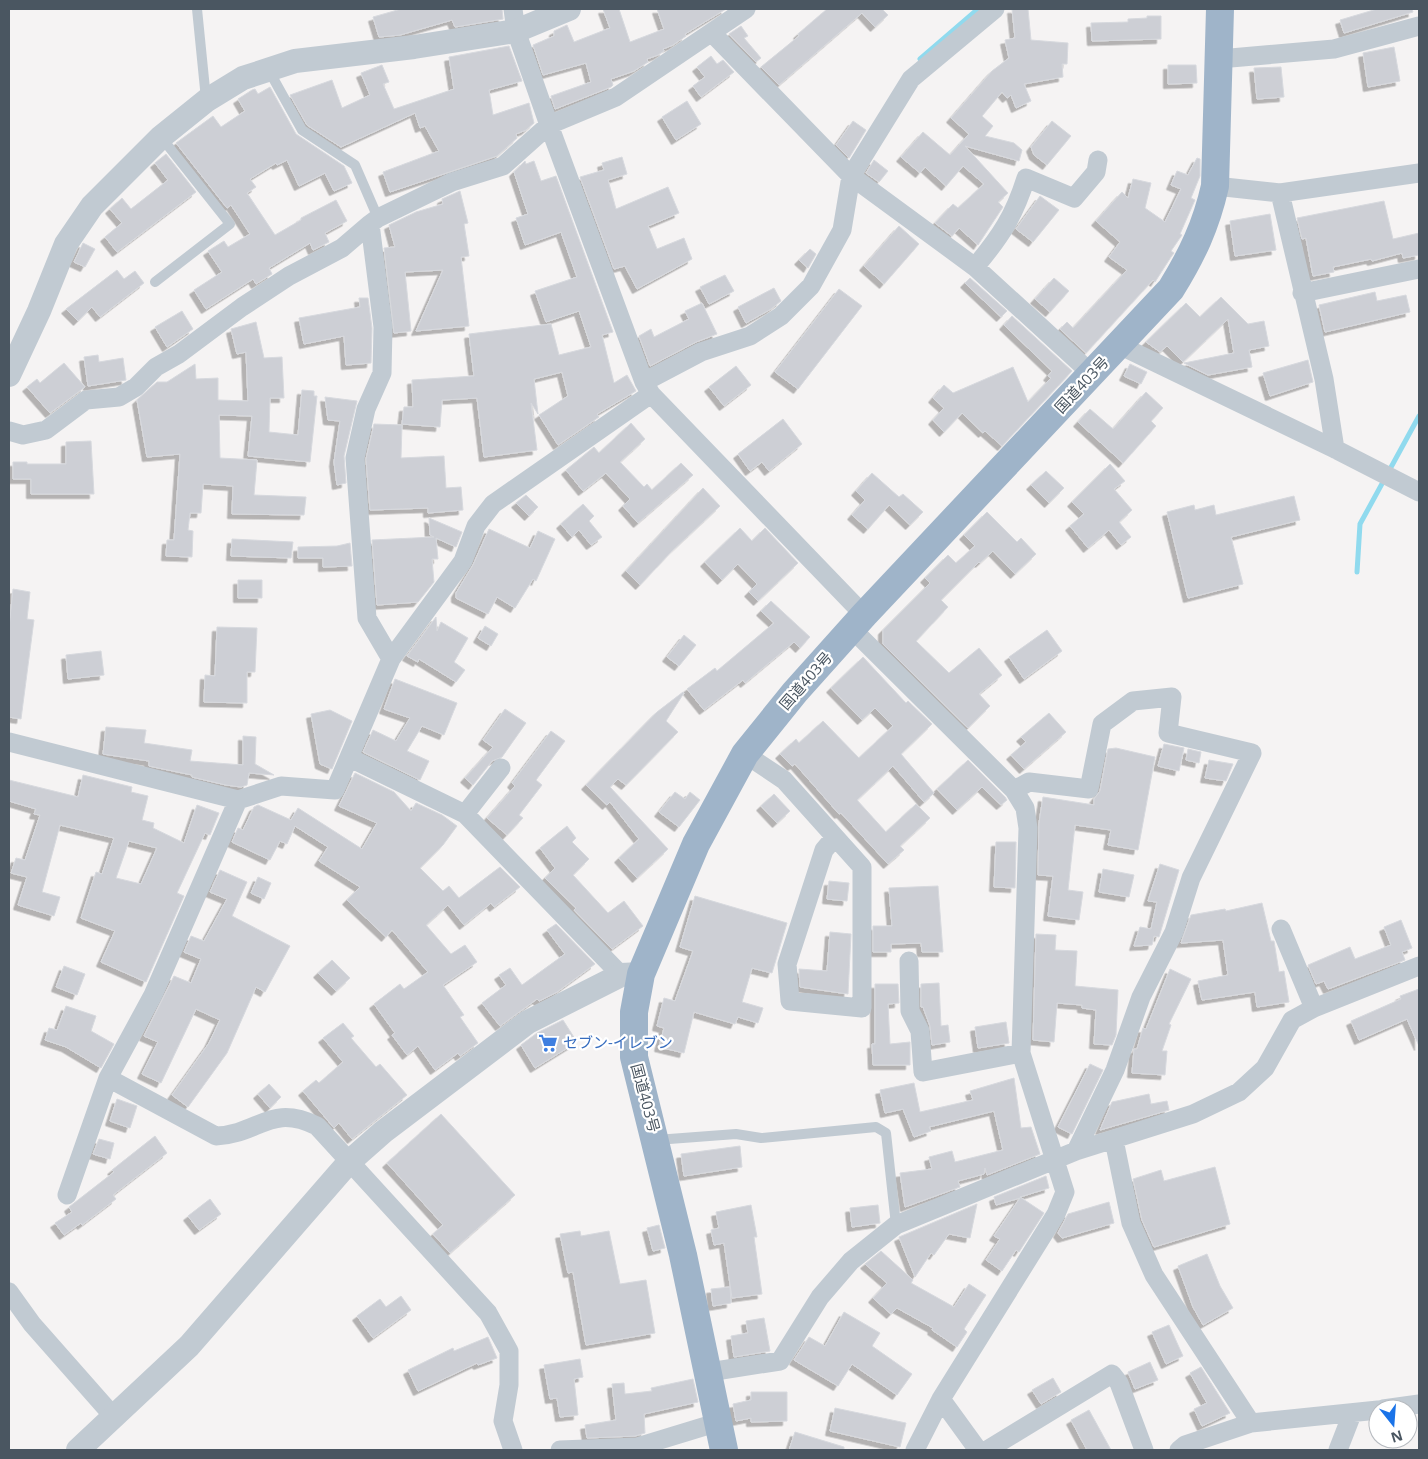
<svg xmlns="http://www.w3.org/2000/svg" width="1428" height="1459" viewBox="0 0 1428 1459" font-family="'Open Sans','Noto Sans JP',sans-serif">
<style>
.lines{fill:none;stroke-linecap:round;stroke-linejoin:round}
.stream{stroke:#90daee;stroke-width:5}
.building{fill:#cdcfd5;stroke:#d7d9de;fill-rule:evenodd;filter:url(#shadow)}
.service{stroke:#c1cad2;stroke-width:10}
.minor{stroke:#c1cad2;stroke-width:19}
.tertiary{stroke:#c1cad2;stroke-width:24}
.trunk{stroke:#9fb4c9;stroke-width:28}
.labels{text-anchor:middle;stroke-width:4.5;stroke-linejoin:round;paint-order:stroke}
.street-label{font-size:15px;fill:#4a5661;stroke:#fff}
.shop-label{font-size:15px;fill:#366cbe;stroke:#fff;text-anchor:start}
</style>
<defs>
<filter id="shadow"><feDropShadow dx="-4.5" dy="4.5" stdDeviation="0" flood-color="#0004"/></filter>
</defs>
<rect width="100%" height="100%" fill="#f5f3f3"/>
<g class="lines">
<path class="stream" d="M920 59 978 9
M1357 572 1360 524 1419 416"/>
</g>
<path class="building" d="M401 9H502L503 19 455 27 452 20 400 35 379 37 373 17Z
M603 9H619L630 42 664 29 657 9H726L685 34 686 36 673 45 663 49 664 51 658 55 647 59 648 62 634 71 611 79 613 85 611 87 555 109 551 96 591 82 586 63 543 75 533 45 554 36V31L567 25 574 42 610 28Z
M827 9H882L888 15 875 27 862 13 779 85 761 67 799 36 798 34Z
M1012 9H1028L1031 40 1068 43 1067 64H1062L1063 77 1024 84 1031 101 1016 108 1011 95 1007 98 1002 92 982 116 993 126 985 136 1014 143 1022 150 1019 161 965 146 1008 193 998 202 1003 207 1001 210 978 245 959 228 952 236 935 223 953 204 958 208 984 184 963 166 946 186 925 167 920 173 901 157 923 132 950 155 969 134 951 118 992 71 1009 58 1005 40 1015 38Z
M1377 9H1412L1413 12 1344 33 1340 20Z
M1147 16H1161V39L1092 41 1091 23 1128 22V19L1147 18Z
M741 26 748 36 744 38 761 58 756 62 729 34Z
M509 46 522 81 489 90 493 115 529 103 534 123 526 130 516 134 517 138 497 156 390 192 383 172 439 151 425 126 420 128 415 113 341 147 307 125 290 95 332 80 342 108 370 95 361 73 382 65 389 82 383 84 394 109 454 89 449 57Z
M1394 47 1400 81 1368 87 1363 53Z
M711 56 717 64 723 60 734 72 701 97 693 86 705 77 697 67Z
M1168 65H1196L1197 83 1168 84Z
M1281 67 1284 97 1257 99 1254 68Z
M270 87 296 134 344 166 352 183 334 191 325 173 299 186 287 160 277 165 276 163 250 179 256 187 247 193 275 235 301 220V218L336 200 347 221 325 233 329 242 313 250 310 243 269 268 272 274 256 284 253 279 206 309 194 290 222 272 208 251 224 241 228 247 250 234 231 205 227 208 176 143 213 116 221 127 245 111 238 99 252 90 255 89 258 94Z
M687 101 701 124 676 140 662 117Z
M853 121 866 130 849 158 836 145Z
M1052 121 1071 136 1047 165 1034 155 1031 147Z
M166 154 196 192 117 252 105 237 122 223 110 209 122 198 131 209 168 180 155 163Z
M622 157 627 174 608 180 616 209 668 187 679 213 648 226 657 249 684 238 692 259 637 289 625 266 614 269 580 177 604 170 602 163Z
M1197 158 1200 159V176L1191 198 1195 200 1180 234 1182 235 1171 251 1174 253 1171 257 1155 282 1153 280 1086 353 1060 329 1067 322 1073 328 1127 270 1109 257 1120 242 1096 221 1122 192 1128 198 1133 179 1151 183 1145 208 1165 222 1181 189 1171 185 1177 171 1188 175Z
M874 160 888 171 879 182 866 173Z
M525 161 526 164 534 161 541 181 556 176 613 332 602 335 614 383 627 375 636 391 597 414 599 417 558 445 539 415 568 396 562 372 534 379 538 414 531 403 537 450 484 457 477 398 442 400 440 427 402 424 404 407H413L412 380 474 376 469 334 551 324 559 355 591 347 579 311 546 322 535 291 577 277 561 232 525 245 516 218 528 214 514 172Z
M460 191 468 223 464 224 469 256 461 257 469 326 416 331 443 270 405 272 411 331 394 333 384 248 395 247 389 225 416 212 443 204 442 199Z
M1040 196 1059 210 1033 242 1016 229Z
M1384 201 1393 239 1419 233V255L1403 258 1402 253 1372 261 1371 259 1333 267 1334 272 1313 276 1306 238 1302 239 1297 218Z
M1270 214 1276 250 1235 256 1230 221Z
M899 226 919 244 884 284 864 266Z
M83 243 95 249 85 267 74 262Z
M810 249 816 254 808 268 799 260Z
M117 270 124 279 135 271 144 283 100 317 92 307 78 321 66 309Z
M725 275 734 291 709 304 700 287Z
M970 278 1007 311 1001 317 965 283Z
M1054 278 1069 291 1050 312 1035 299Z
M774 288 781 301 771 309 746 323 738 307Z
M839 289 862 306 798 389 775 372Z
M1375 292 1377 301 1406 295 1410 312 1325 332 1319 305Z
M1221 297 1248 324 1264 321 1269 346 1249 350 1252 367 1208 375 1184 363 1234 353 1228 319 1183 362 1167 346 1160 352 1146 342 1186 303 1200 317Z
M359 298H368L372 328 371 363 346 365 344 336 304 344 299 318 360 307Z
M702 303 717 334 696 342 650 366 639 336 651 329 654 337 689 319 685 311Z
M182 311 193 329 167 347 155 327Z
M1012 316 1072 371 1002 446 985 431 983 433 962 413 944 432 933 420 944 408 933 398 944 385 953 393 1013 367 1028 402 1051 378 1048 376 1052 371 1004 325Z
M256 322 264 358 282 357 284 398H270L269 432 298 435 302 390 314 391V396H317L310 462 248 456 252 416 219 415 220 458 257 460 254 495 306 497 304 515 232 514 233 486 203 484 201 513H190L188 530 193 531 192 557 166 556 167 540H174L180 454 147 457 137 400 157 382H167L195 364 196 379 218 378V400L248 401 246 352 237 354 231 329Z
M98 355 99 362 123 358 126 380 88 386 84 357Z
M1308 360 1313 382 1270 396 1263 373Z
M64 363 85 387 50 413 27 387 37 379 40 383Z
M1130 364 1147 372 1141 384 1124 376Z
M736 366 751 385 724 406 709 387Z
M1146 392 1163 408 1151 421 1156 426 1123 463 1078 422 1090 409 1113 429Z
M325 397 357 401 344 456 346 483 337 485 334 462 340 421 328 420Z
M783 419 802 444 769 471 762 462 750 471 738 454Z
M631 423 645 439 620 462 644 487 647 484 652 490 681 463 693 475 638 523 623 506 630 499 606 473 583 491 566 470 594 447 599 453Z
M374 424 402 425 401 458 444 456 446 488 461 487 463 510 428 513V508L370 510 366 459Z
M91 441 94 494H31V479H13V462H27V464H66V442Z
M1110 464 1125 481 1114 489 1132 510 1119 522 1131 537 1121 545 1109 530 1088 548 1070 526 1084 514 1072 502Z
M1046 471 1064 488 1049 503 1031 485Z
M872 473 899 497 903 494 923 512 910 525 889 505 868 529 852 515 865 500 856 491Z
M703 488 720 506 672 551 640 585 626 571Z
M526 495 538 507 529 516 516 503Z
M1294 496 1300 520 1231 537 1243 584 1188 598 1167 512 1194 505 1195 510 1214 505 1216 515Z
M583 504 594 516 589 521 602 537 591 545 579 530 572 537 561 524Z
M987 512 1017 542 1021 538 1036 554 1015 574 993 551 980 563 979 562 941 600 948 607 916 641 949 673 979 648 1002 675 979 694 990 706 968 728 883 644V630L930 583 925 578 948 555 956 563 975 546 964 535Z
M429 518 462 532 456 547 436 538 438 559H432L434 582 418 602 377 605 372 540 434 537 430 535Z
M740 528 752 541 765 528 798 563 758 601 749 592 757 584 738 564 722 580 705 562Z
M489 529 530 548 538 531 555 539 536 581 533 579 515 608 497 597 488 614 456 598V593L473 565Z
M232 539 293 542 291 558 231 556Z
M350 543 352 566 323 567V558H298V547L337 546Z
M238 580H262V598H238Z
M13 589 30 592 27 619 34 620 21 719 9 717V628Z
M771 601 810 637 800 648 794 642 745 683 743 680 704 710 687 689 715 668 717 671 774 623 761 611Z
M436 617 437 631 441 622 468 638 454 662 465 670 456 682 419 659 418 662 407 656Z
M485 626 498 634 491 646 478 638Z
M217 627 257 628 255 672H247V703L204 702 205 675 215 676Z
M1047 630 1062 651 1024 679 1009 657Z
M684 635 696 645 679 666 667 657Z
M101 651 104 675 68 679 66 655Z
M863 657 906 703 908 701 932 724 901 754 934 793 924 802 893 766 857 800 886 832 916 804 930 818 900 846 904 850 888 864 841 813 839 814 795 764 792 766 780 754 796 739 799 743 823 721 859 758 893 726 875 708 862 720 831 688Z
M395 679 457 703 444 735 422 726 407 751 429 761 420 780 363 752 373 730 396 741 410 718 384 709Z
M683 692 684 693 666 721 678 732 626 785 618 779 610 787 668 849 637 878 619 858 639 839 610 802 607 805 586 785 657 712Z
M505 709 526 723 502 757 492 761 473 785 465 778 493 747 483 740Z
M330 710 352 721 332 769 320 764 311 714Z
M1049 713 1066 732 1024 769 1011 755 1026 742 1021 737Z
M106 727 146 730 144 743 192 750 190 761 243 765V736L256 737 255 764 274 775 249 773 247 785 241 787 226 785 192 777V775L149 766V761L103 754Z
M551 731 565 741 536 780 542 785 519 815 523 818 507 835 487 818 515 786 512 783Z
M1164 744 1184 748 1179 771 1158 766Z
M1116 748 1155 757 1138 850 1108 845 1111 830 1075 825 1068 890 1083 892 1079 920 1048 916 1053 876 1038 875 1039 823 1043 797 1094 805V799L1100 791 1108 749Z
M1188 749 1201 752 1199 763 1186 760Z
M968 760 1005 797 1007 800 1001 805 982 787 957 810 937 789Z
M1209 760 1233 764 1226 781 1205 778Z
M355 773 394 792 411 811 416 803 442 815 457 826 443 845 420 868 443 891 449 886 459 898 500 867 520 887 494 907 491 903 464 925 448 905 426 925 451 954 465 945 477 962 443 985 464 1015 460 1017 478 1043 460 1056 458 1053 435 1070 418 1046 407 1055 392 1035 395 1033 374 1004 400 984 404 989 428 972 392 930 386 937 347 900 360 887 319 861 328 847 295 826 287 844 280 841 270 860 232 842 238 828 243 830 254 807 258 805 291 820 298 808 362 849 377 823 339 806Z
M83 775 132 787 131 792 148 796 142 820 154 823 153 828 184 843 197 805 219 813 210 835 205 833 177 893 184 896 146 982 101 962 115 931 81 918 96 872 102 874 114 838 60 825 42 892 60 897 54 916 18 905 27 877 11 873 16 858 25 860 40 815 34 814 36 809 9 801V780L78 797ZM129 841 157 848 141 884 116 878Z
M675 792 685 799 690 792 700 800 679 827 659 812Z
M774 794 790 811 777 823 761 806Z
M567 826 576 838 572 842 589 859 573 875 608 913 624 901 643 926 612 949 574 910 576 908 545 878 555 868 540 848Z
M996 842H1016L1015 888 994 887Z
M1160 864 1179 870 1159 937 1154 936 1152 945 1134 946 1140 927 1151 929 1157 902 1148 901Z
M1103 869 1134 875 1129 897 1099 892Z
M220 870 247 882 232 916 290 946 265 992 256 987 227 1053 188 1107 172 1095 209 1043 220 1020 196 1009 161 1083 142 1074 158 1042 144 1036 174 976 191 983 201 959 184 952 191 936 204 941 227 899 210 892Z
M258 877 271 883 264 899 251 893Z
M829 881 849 883 847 901 827 899Z
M938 886 943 952H922L921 943 891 944V952H873V926H892L889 888Z
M695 896 787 923 772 973 752 968 742 1002 763 1008 758 1023 738 1017 735 1024 694 1012 684 1053 659 1047 664 1028 657 1026 664 998 675 1001 693 951 680 947Z
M1262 903 1271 941H1274L1279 972 1284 971 1289 1002 1257 1007 1255 992 1202 1000 1198 981 1228 975 1223 940 1181 943 1191 915 1225 909 1226 911Z
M1401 920 1412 948 1402 952 1405 960 1328 989 1324 981 1316 984 1308 965 1350 947 1355 959 1391 945 1384 927Z
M556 924 595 964 557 992 539 1001 537 999 500 1026 482 1003 506 985 499 975 510 968 522 985 565 954 547 930Z
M830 932 851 934 848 994 800 987 799 969 827 971Z
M1036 934 1056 935 1055 950 1077 951 1075 986 1118 990 1116 1035 1112 1045 1094 1044 1096 1010 1082 1008V1005L1057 1003 1054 1042 1033 1040Z
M332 960 350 978 336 991 318 973Z
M64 966 85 974 77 995 56 987Z
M1170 969 1191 979 1169 1024 1171 1025 1162 1051H1167L1165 1075 1132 1073 1134 1049H1137L1143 1028 1146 1029Z
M939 983 941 1026 948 1025 950 1042 932 1045 930 1026 923 1007H921V984Z
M875 984H898L899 1003 888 1004 890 1044 910 1042V1065H873L872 1044H875Z
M1419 989V1046L1407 1019 1359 1040 1351 1021 1401 999 1400 996Z
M66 1006 96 1016 91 1031 114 1044 101 1068 66 1047 45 1040 49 1028 57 1030Z
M563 1020 577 1042 535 1068 521 1045 537 1033Z
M1006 1022 1009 1043 978 1048 975 1027Z
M343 1023 354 1036 351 1038 376 1067 380 1064 407 1095 352 1139 339 1123 334 1128 303 1091 316 1080 319 1083 343 1062 323 1038Z
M1090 1064 1103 1070 1072 1134 1058 1127Z
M1014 1078 1021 1128 1031 1127 1040 1154 987 1175 985 1168 984 1174 958 1181 960 1187 905 1207 900 1173 932 1169 929 1157 952 1151 955 1162 1003 1150 994 1111 929 1127 931 1131 914 1137 903 1109 885 1113 880 1090 914 1083 920 1112 973 1100 970 1091Z
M269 1084 281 1097 270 1108 258 1094Z
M1149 1094 1151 1104 1167 1101 1169 1110 1100 1130 1112 1102Z
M117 1099 137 1106 130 1128 110 1121Z
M441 1114 515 1195 450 1253 433 1234 443 1225 387 1163Z
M155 1136 167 1153 113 1195 116 1199 82 1225 81 1223 64 1235 55 1223 72 1212 69 1207 114 1172 112 1170Z
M99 1139 114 1143 110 1159 93 1154Z
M740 1146 742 1167 684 1176 681 1154Z
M1215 1167 1230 1224 1154 1247 1142 1220 1133 1179 1161 1170 1164 1181Z
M1046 1176 1049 1188 1020 1197 1044 1213 1019 1252 1016 1250 1002 1271 986 1260 1000 1239 994 1236 1020 1198 996 1205 994 1197Z
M210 1199 221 1214 199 1230 188 1216Z
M1109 1202 1114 1223 1062 1238 1058 1233 1068 1214Z
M977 1204 970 1238 949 1234 934 1255 931 1253 915 1277 899 1237Z
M751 1205 757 1237H754L762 1294 732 1298 724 1243 714 1245 711 1230 719 1228 716 1212Z
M878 1205 880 1223 852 1227 850 1208Z
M659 1225 665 1248 653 1251 647 1228Z
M580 1231 581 1236 609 1231 620 1284 646 1280 655 1333 586 1345 573 1272 568 1273 560 1234Z
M881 1251 913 1280 911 1283 954 1307 969 1284 986 1295 964 1329 967 1332 957 1347 932 1330 933 1328 897 1308 891 1314 873 1298 887 1283 865 1264Z
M1207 1254 1220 1286 1233 1308 1203 1325 1193 1307 1178 1266Z
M730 1287 731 1303 713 1306 711 1289Z
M401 1296 411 1310 373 1338 357 1316 380 1299 386 1307Z
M844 1312 880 1333 872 1346 912 1374 897 1395 852 1364 838 1386 794 1360 809 1337 825 1346Z
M764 1318 770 1351 734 1357 731 1336 748 1333 746 1321Z
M1169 1325 1183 1356 1166 1364 1152 1332Z
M488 1337 497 1358 478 1365 477 1363 418 1391 408 1370 453 1348 454 1351Z
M580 1359 583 1377 574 1379 578 1415 560 1417 557 1398 550 1399 544 1365Z
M1150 1362 1158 1380 1135 1389 1128 1372Z
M1201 1367 1230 1413 1202 1426 1194 1409 1207 1403 1190 1373Z
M1053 1378 1061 1392 1041 1404 1032 1390Z
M693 1379 698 1402 644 1414 645 1433 635 1436 587 1438 585 1425 616 1420 612 1384 624 1383 625 1394 652 1391 651 1388Z
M751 1392H787V1421L751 1422V1418L736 1421 733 1404 751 1400Z
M835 1408 906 1423 900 1447 830 1431Z
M1089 1410 1111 1450H1087L1071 1420Z
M795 1432 844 1447V1450H789Z"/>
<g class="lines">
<path class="service" d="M197 9 206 99
M268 69 302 130 355 165 378 218
M155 282 230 224 161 137
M656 1140 736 1134 761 1138 876 1127 886 1133 896 1225"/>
<path class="minor" d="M513 9 516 31 549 125 644 382 651 394 864 615
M712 33 851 176 975 267 1092 374
M1219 59 1334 49 1419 26
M1215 186 1280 193 1324 379 1335 449
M1280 193 1419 173
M975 267C1001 236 1014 216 1026 178L1074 198 1096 172 1098 160
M1302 293 1419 269
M1119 345 1335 449 1419 492
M644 382 701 352 750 336 781 316 811 286 842 230 851 176 911 79 995 9
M9 431 23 435 46 430 86 400 119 397 136 387 156 367 179 354 242 307 289 276 342 248 370 224
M852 629 1014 790 1025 808 1028 828 1021 1053 1065 1192 1056 1214 941 1399 915 1450
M391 659 367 618 355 458 366 409 382 373 383 327 370 224 378 218 452 182 503 166 549 125 616 97 746 9
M9 742 238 800 281 786 335 790 391 659 463 561 476 526 493 504 651 394
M745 754 784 780 862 867V1008L790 1001 787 964 824 850 835 837
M350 758 465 814 621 975
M1014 790 1029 782 1089 789 1102 724 1133 701 1172 697 1168 733 1252 753 1191 878 1174 932 1141 997 1115 1070 1076 1151
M465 814 501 768
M1281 929 1314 1008
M909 961 910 1011 920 1031 923 1072 1021 1053
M108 1078 216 1136C260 1134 270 1103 317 1126L488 1313 509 1351V1385L503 1421 513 1450
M1114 1140 1131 1223 1154 1275 1251 1423
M67 1195 108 1078 153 995 238 800
M9 1292 32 1324 114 1417
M709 1372 780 1361 820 1297 851 1261 896 1225 1076 1151 1193 1114 1239 1092 1265 1068 1292 1020 1314 1008 1419 966
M941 1399 978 1450
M1383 1409 1419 1404
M560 1450 637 1447 719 1422
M987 1450 1112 1374 1119 1383 1144 1450
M1179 1450 1185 1445 1251 1423 1378 1410
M1338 1450 1352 1414"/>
<path class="tertiary" d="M9 375 39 311 66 244 92 206 161 137 207 100 243 78 295 61 414 47 516 31 569 9
M78 1450 189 1346 349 1162 383 1132 528 1022 621 975 641 974"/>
<path class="trunk" d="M724 1450 683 1255 634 1057V1012L641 974 696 844 745 754 795 692 864 615 1171 289C1192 255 1206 226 1215 186L1220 9"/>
</g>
<defs>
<g id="supermarket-bare" transform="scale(1.5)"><path d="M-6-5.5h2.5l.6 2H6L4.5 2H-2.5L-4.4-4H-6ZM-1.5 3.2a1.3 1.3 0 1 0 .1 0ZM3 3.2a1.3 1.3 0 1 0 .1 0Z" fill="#3f7fe0" stroke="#fff" stroke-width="2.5" paint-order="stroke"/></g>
</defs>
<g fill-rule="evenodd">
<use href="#supermarket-bare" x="548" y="1043"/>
</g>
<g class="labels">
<g class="street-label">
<text transform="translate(1082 385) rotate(-47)" y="5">国道403号</text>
<text transform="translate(806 681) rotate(-49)" y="5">国道403号</text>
<text transform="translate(645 1098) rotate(75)" y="5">国道403号</text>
</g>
<g class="shop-label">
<text x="563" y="1048">セブン-イレブン</text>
</g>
</g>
<rect width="1428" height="1459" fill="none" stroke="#4a5661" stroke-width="20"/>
<g transform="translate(1393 1424) rotate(163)"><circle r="24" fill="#ffffff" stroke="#b7bbc0"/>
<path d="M0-4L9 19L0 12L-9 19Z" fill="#1a73e8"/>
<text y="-8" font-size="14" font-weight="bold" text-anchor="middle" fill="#4a5661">N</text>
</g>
</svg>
